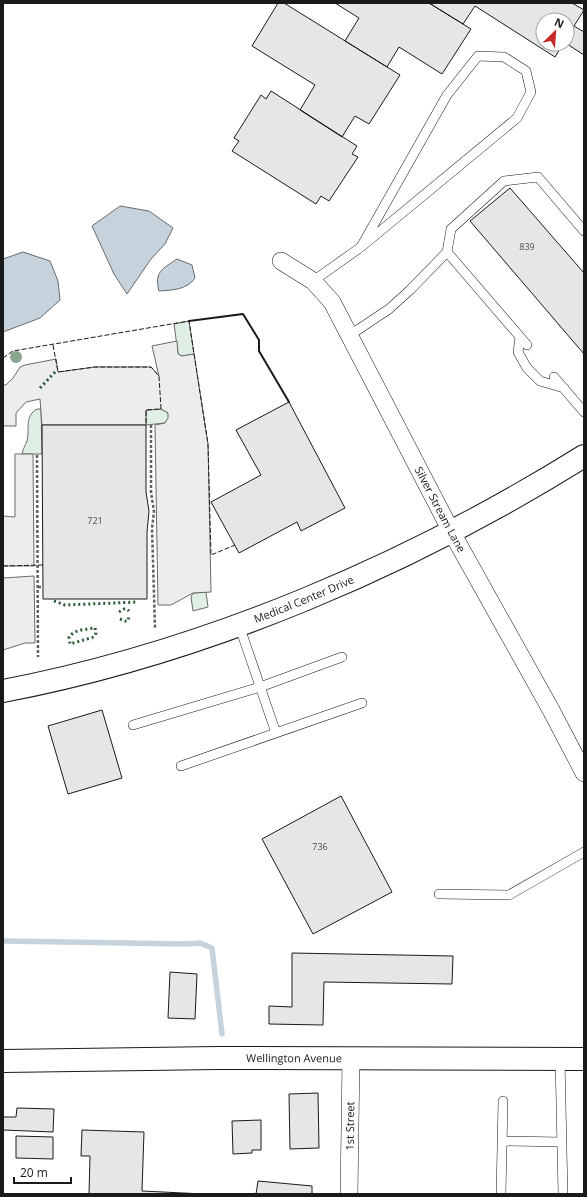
<svg xmlns="http://www.w3.org/2000/svg" width="587" height="1197" viewBox="0 0 587 1197" font-family="'Open Sans',sans-serif">
<style>
.green{fill:#e0efe3;stroke:#6a6a6a}
.parking{fill:#ededed;stroke:#6a6a6a}
.water{fill:#c6d2dc;stroke:#6a6a6a}
.lines{fill:none;stroke-linecap:round;stroke-linejoin:round}
.stream{stroke:#c6d2dc;stroke-width:5.5}
.building{fill:#e6e6e6;stroke:#1a1a1a}
.lane-casing{stroke:#1a1a1a;stroke-width:10}
.street-casing{stroke:#1a1a1a;stroke-width:18}
.secondary-casing{stroke:#1a1a1a;stroke-width:24}
.path{stroke:#5f5f5f;stroke-width:2.5;stroke-dasharray:3 2;stroke-linecap:butt}
.lane{stroke:#fff;stroke-width:9}
.street{stroke:#fff;stroke-width:17}
.secondary{stroke:#fff;stroke-width:22}
.hedge{stroke:#2b5a34;stroke-width:3;stroke-dasharray:2 3;stroke-linecap:butt}
.fence{stroke:#1a1a1a;stroke-width:1;stroke-dasharray:5 2;stroke-linecap:butt}
.wall{stroke:#1a1a1a;stroke-width:2}
.tree{fill:#8aa48f}
.labels{text-anchor:middle;stroke-width:3;stroke-linejoin:round;paint-order:stroke}
.number-label{font-size:9px;fill:#4d4d4d}
.street-label{font-size:11px;fill:#1a1a1a;stroke:#fff}
</style>
<rect width="100%" height="100%" fill="#fff"/>
<path class="green" d="M189 321 194 354 182 356 178 354 174 324Z
M37 409H41L42 454H22C23 449 25 446 27 441 30 430 24 416 37 409Z
M161 409 168 413 169 418 165 423 146 425V410Z
M206 592 208 607 193 611 191 597 193 593Z"/>
<path class="parking" d="M177 341 178 354 182 356 194 354 208 444 211 592 193 593 171 605H158L155 425 165 423 168 418V413L161 409 146 410V425H42L40 399 26 402 16 413V426H3V385H6L13 378 20 367 25 365 56 359 58 372 95 367H151L159 376 152 346Z
M15 454H33L34 566H3V516L15 517Z
M34 576 35 643H25L3 650V578Z"/>
<path class="water" d="M120 206 149 211 173 228 165 244 151 259 127 294 114 274 92 226Z
M23 252 50 261 58 281 60 300 40 318 3 332V259Z
M177 259 192 265 195 278C187 290 172 290 159 291 154 272 162 269 177 259Z"/>
<g class="lines">
<path class="stream" d="M3 941 186 944 200 943 212 948 222 1034"/>
</g>
<path class="building" d="M278 3H284L400 75 369 124 355 116 342 137 300 110 315 85 252 46Z
M335 3H429L471 29 442 74 399 47 387 67 345 41 359 18Z
M429 3H572L584 10 574 26 584 32V55L567 44V20H543V44H563L555 57 475 6 463 24Z
M271 91 357 146 352 154 358 157 329 201 321 196 316 204 232 151 239 141 234 138 261 95 266 99Z
M510 188 584 273V354L470 221Z
M289 402 345 508 301 531 297 522 239 553 211 502 261 475 236 430Z
M42 425H146V492L149 511 147 532V599H43Z
M102 710 122 778 68 794 48 726Z
M341 796 392 892 313 934 262 839Z
M292 953 453 956 452 984 324 982 323 1025 269 1024V1006L292 1007Z
M170 972 197 974 195 1019 168 1018Z
M318 1093 319 1148 290 1149 289 1094Z
M17 1108 54 1109 53 1132 3 1130V1117H16Z
M261 1120V1150H252V1153L233 1154 232 1121Z
M82 1130 144 1132 142 1191 204 1194H89L90 1156H81Z
M16 1136 53 1137V1159L16 1158Z
M258 1181 312 1186V1194H256Z"/>
<g class="lines">
<g class="lane-casing">
<path id="lane" d="M447 252 527 345
M313 281 361 247 517 118 531 92 526 71 504 57 478 56 447 95 361 247
M350 335 389 309 410 290 447 252 451 229 504 181 538 177 584 231
M520 337 518 352 527 368 540 381 564 388
M554 377 584 412
M239 625 276 733
M133 725 260 687 342 657
M181 766 362 703
M439 894 509 895 584 852
M560 1059 563 1194
M502 1141 562 1142
M501 1194 503 1101"/>
</g>
<g class="street-casing">
<g id="street">
<path id="s1" d="M281 261 313 281 332 302 451 531 551 710 584 773"/>
<path id="s2" d="M349 1194 351 1058"/>
</g>
</g>
<g class="secondary-casing">
<g id="secondary">
<path id="s3" d="M3 691C207 652 409 565 584 456"/>
<path id="s4" d="M3 1061 218 1058 584 1059"/>
</g>
</g>
<path class="path" d="M151 425V492L154 512 152 528 155 628
M37 455 38 657
M38 587H43"/>
<use href="#lane" class="lane"/>
<use href="#street" class="street"/>
<use href="#secondary" class="secondary"/>
<path class="hedge" d="M40 388 56 371
M54 601 65 605 138 602
M119 612 124 609H127L129 611
M120 619 125 621H128L129 616
M95 628 96 633 94 637 70 644 69 637C74 630 86 629 95 628Z"/>
<path class="fence" d="M53 345 58 372 95 367H151L159 376 161 409 146 410V425
M3 358 13 351 189 321 208 444 211 555 235 545
M3 566 43 565"/>
<path class="wall" d="M189 321 243 314 259 340V351L289 402"/>
</g>
<circle class="tree" cx="16" cy="357" r="6"/>
<g class="labels">
<g class="number-label">
<text x="527" y="250">839</text>
<text x="95" y="524">721</text>
<text x="320" y="850">736</text>
</g>
<g class="street-label">
<text dy="4" stroke="none"><textPath href="#s1" startOffset="300">Silver Stream Lane</textPath></text>
<text dy="4" stroke="none"><textPath href="#s3" startOffset="315">Medical Center Drive</textPath></text>
<text dy="4" stroke="none"><textPath href="#s4" startOffset="291">Wellington Avenue</textPath></text>
<text dy="4" stroke="none"><textPath href="#s2" startOffset="68">1st Street</textPath></text>
</g>
</g>
<rect width="587" height="1197" fill="none" stroke="#1a1a1a" stroke-width="8"/>
<g transform="translate(555 32) rotate(25)"><circle r="19" fill="#ffffff" stroke="#a3a3a3"/>
<path d="M0-3L7 15L0 10L-7 15Z" fill="#c62828"/>
<text y="-6" font-size="11" font-weight="bold" text-anchor="middle" fill="#1a1a1a">N</text>
</g>
<path d="M14 1177v6h57v-6" fill="none" stroke="#1a1a1a" stroke-width="2"/>
<text x="20" y="1177" font-size="12" fill="#1a1a1a" stroke="#ffffff" stroke-width="3" paint-order="stroke">20 m</text>
</svg>
